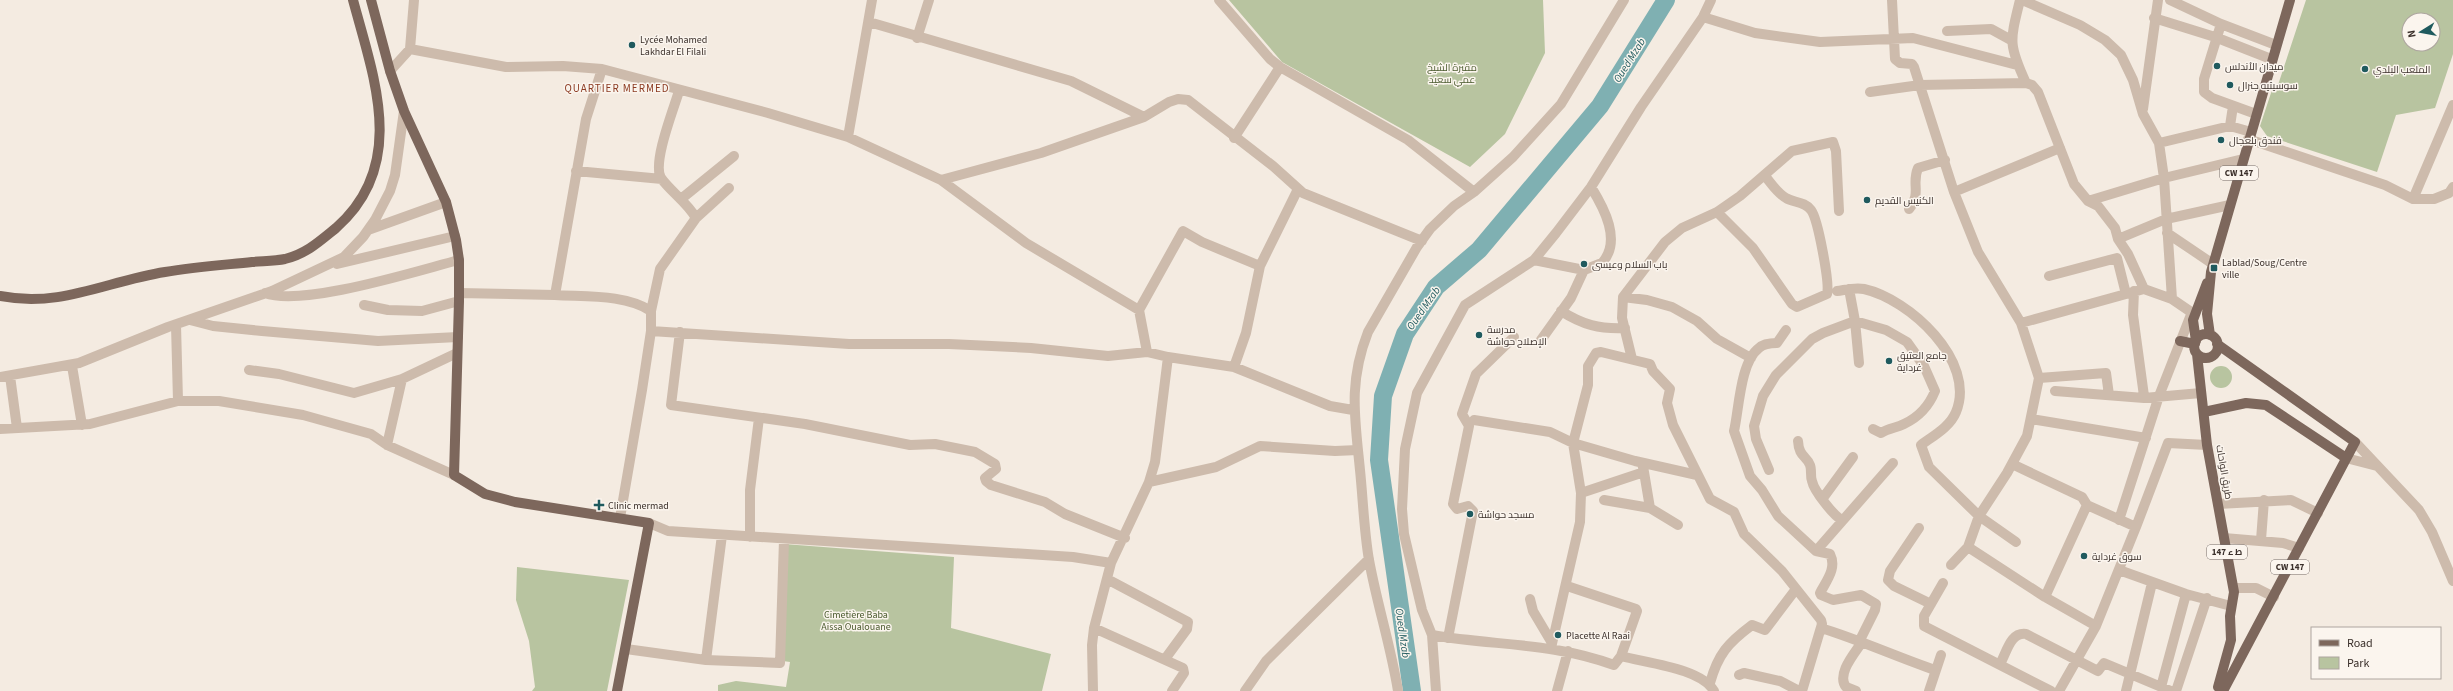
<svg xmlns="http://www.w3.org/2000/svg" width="2453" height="691" viewBox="0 0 2453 691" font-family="'Source Sans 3',Cairo,sans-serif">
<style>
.green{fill:#b8c4a0;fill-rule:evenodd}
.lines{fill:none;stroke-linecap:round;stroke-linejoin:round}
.river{stroke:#7fb0b2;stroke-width:18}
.minor{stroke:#cdbbac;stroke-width:10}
.major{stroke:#7d675c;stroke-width:10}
.poi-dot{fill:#1f5a5e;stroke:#fbf5ee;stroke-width:1.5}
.labels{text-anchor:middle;stroke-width:3;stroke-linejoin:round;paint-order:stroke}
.shield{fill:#fbf5ee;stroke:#756b66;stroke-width:1}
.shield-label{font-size:9px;font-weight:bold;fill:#3b302b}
.poi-label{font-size:10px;fill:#3b302b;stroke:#fbf5ee;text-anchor:start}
.park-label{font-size:10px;fill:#4a5a2e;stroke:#fbf5ee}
.street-label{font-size:10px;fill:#3b302b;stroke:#fbf5ee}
.water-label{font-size:11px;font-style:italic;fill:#1f5a5e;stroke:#fbf5ee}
.neighbourhood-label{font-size:11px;letter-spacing:1px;fill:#8c3b22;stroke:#fbf5ee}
</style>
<rect width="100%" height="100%" fill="#f4ebe1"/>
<path class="green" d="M1229 0H1543L1545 53 1505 134 1470 167 1282 62Z
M2306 0H2453V54L2435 108 2396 115 2377 172 2267 136 2260 126 2274 84 2278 85ZM2409 20H2433V44H2409Z
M2210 377a11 11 0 1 1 22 0a11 11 0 1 1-22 0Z
M784 544 954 557 951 628 1051 654 1042 691H718V685L736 681 786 687 790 662 783 661Z
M517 567 629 580 607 691H532L535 687 529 641 516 600Z"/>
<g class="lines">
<path class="river" d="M1412 691 1379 460 1383 396 1405 334 1436 287 1479 250 1600 106 1666 0"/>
<path class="minor" d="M1219 0 1270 59 1280 67 1408 140 1474 192
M1892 0 1895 59 1900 63 1912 64 1914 67 1954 192 1978 252 2021 323 2039 378 2027 436 2007 473 1979 516 1968 547 1951 565
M2020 0C2010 41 2008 44 2026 83
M2022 0 2080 25 2105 40 2121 55 2133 80 2143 114 2159 143 2164 178 2172 299
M2170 0 2221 24 2276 45
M1703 17 1755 33 1820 42 1913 38 2017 65
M2154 18 2215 37 2271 59
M869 22 1071 81 1144 117
M2221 24 2204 79V92L2212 98 2256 114
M1947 31 1991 29 2011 40
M917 38 929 0
M410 49 506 67 563 66 602 69 768 113 848 137 872 0
M390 71 410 49 414 0
M1870 92 1920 85 2026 83 2032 85 2038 92 2074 184 2088 201 2098 206 2115 228 2118 239 2128 254 2144 289 2172 299 2194 314
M2143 109 2158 0
M2230 126 2251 132
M848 137 941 180 1041 153 1144 117 1169 102 1178 99 1188 100 1273 166 1303 193 1422 241
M1234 138 1280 67
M2248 139 2385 185 2413 199H2434L2449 193 2453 187
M2159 143 2230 126 2233 106
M576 171 662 179
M941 180 1026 243 1139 310
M1954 192 2060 148
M681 199 734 156
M2413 199 2453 105
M2088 201 2164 178 2243 159
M1909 209C1922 193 1911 184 1918 168L1945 160
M1717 212 1753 248 1792 304 1797 307 1827 294C1830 284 1818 219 1811 210 1804 201 1794 203 1786 198 1777 193 1771 183 1765 176
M696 218 729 188
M368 230 446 202
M2167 233 2213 264
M2118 239 2166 219 2230 205
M1534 260 1584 270
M337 264 455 236
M2049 276 2117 258 2126 294
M1849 289 1855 321 1859 363
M1837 291C1845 290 1855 287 1864 289 1909 299 1977 361 1956 412 1950 427 1933 436 1921 445L1929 467 1979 516 2016 542
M2134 291 2133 315 2144 396
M265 293C303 307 416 271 459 260
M459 293 555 295 586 119 602 69
M555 295C585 297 625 294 651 311V331L642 390 620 518
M1623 297 1647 300 1672 307 1697 321 1717 339 1751 358
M364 305 388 310 422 311 459 301
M651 311 660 269 696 218C687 202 671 192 661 178 652 163 674 108 679 91
M1561 311C1583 325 1599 329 1625 328
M190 320 213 326 262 331 378 341 458 337
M2021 323 2144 289
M176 325 178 401
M1786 330 1777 343C1772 343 1763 344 1759 348 1740 362 1739 410 1734 431L1750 476 1762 490 1778 516 1816 551 1830 554C1837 568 1827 580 1820 593L1821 595 1833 600 1861 595 1876 604 1875 610 1860 640
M651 331 849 344H949L1031 348 1108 356 1147 352
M680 332 671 405 805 424 910 445 935 444 975 452 995 464 996 469 985 478 986 481 991 485 1045 502 1065 514 1125 538
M1541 340 1571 298 1584 270 1602 263C1622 241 1604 208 1591 187
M1168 357 1234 367 1330 406 1353 410
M1632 359 1622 318 1623 297 1665 242 1682 228 1717 212 1740 196 1792 151 1833 142 1836 151 1839 211
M72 366 82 425
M1234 367 1246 333 1260 266 1298 189
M249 370 279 374 354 393 402 379 457 353
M10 376 17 428
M0 377 79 363 168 327 272 291 344 257 363 237 375 220 390 191 395 175 404 111
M2039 378 2106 373 2109 395
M2055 391 2144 398 2201 393
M2031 419 2146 438
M1474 420 1550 432 1573 443 1635 461 1697 475
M0 429 90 424 178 401H219L303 415 371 434 387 445 454 475
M1798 441C1799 457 1806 455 1810 465 1812 470 1810 476 1812 481 1814 491 1834 516 1842 520
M2355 442 2419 510 2432 532 2453 581
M387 445 402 379
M2346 458 2377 466
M2012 464 2082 497 2087 505 2136 527 2096 626 2059 691
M1769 470 1756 439 1754 426 1763 396 1776 375 1812 339 1823 333 1855 321 1886 330 1907 342 1924 366 1935 391C1929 406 1919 417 1904 424 1896 428 1889 428 1881 433L1873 429
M1644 472 1650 508 1678 525
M1149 482 1216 467 1260 446 1335 451 1358 450
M1581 493 1644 472 1642 463
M1823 498 1853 457
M1604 500 1650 508
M2218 504 2291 500 2318 513
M2119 520 2159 396 2192 312
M649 523 668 531 1073 557 1111 563
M2136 527 2168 443 2207 445
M1919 528 1890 571 1888 580 1894 586 1931 604
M750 537V490L759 418
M2224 538 2283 543 2299 548
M2261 540 2264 500
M1968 547 2045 597 2096 626
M1816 551 1893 463
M2119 570 2186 594 2231 606
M1107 579 1188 622 1187 629 1165 659
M1943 583 1924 616V626L2051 691
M1567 586 1636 609 1637 611 1621 656
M2234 588H2256L2274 597
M2045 597 2087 505
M1530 599 1533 611 1552 643
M1094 628 1183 668 1184 673 1172 691
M1821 628C1860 640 1897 657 1935 670
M1432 635C1495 646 1551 642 1614 665L1621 656C1646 663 1701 668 1714 691
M1448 638 1473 511 1468 506 1457 509 1453 504 1469 426 1462 414 1476 374 1514 337
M1551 648 1580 522 1581 493 1573 443 1588 385V366L1596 353 1601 352 1650 364 1653 371 1670 389 1667 403 1673 425 1710 499 1734 512 1744 534 1782 571 1821 620 1822 624 1802 691
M626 649 706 660 780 663 784 540
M706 660 722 535
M2000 664C2007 652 2010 632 2026 634L2096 670 2098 671 2104 663 2171 691
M1739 675 1744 673 1780 681 1799 691
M1710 683C1718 654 1728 643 1752 625L1765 630 1796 589
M2161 687 2186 594
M1093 691 1092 645 1094 628 1111 563 1149 482 1155 462 1168 357 1147 352 1139 310 1183 231 1202 242 1260 266
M1245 691 1266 661 1369 559
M1398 691C1391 647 1377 604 1369 560 1364 531 1363 499 1360 470 1355 418 1348 383 1368 332L1417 247 1430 229 1454 206 1474 192 1513 157 1561 104 1624 0
M1436 691 1432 635 1422 610 1404 534 1402 509 1405 449 1417 393 1465 305 1534 260 1556 233 1591 187 1641 107 1703 17 1711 0
M1557 691 1568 651
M1856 691 1846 687C1836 674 1855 653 1862 642
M1929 691 1941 655
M2126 691 2152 583
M2176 691 2207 598"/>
<path class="major" d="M371 0 390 71 404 111 446 202 456 240 459 260V301L454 475 485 494 515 502 649 523 617 691
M0 296C61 308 107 281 165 272 194 267 223 265 252 262 263 261 275 261 285 259 306 254 320 241 336 228 408 165 374 78 353 0
M2194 346a12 12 0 1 1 24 0a12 12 0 1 1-24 0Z
M2210 335 2207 314 2211 272 2290 0
M2180 341 2195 344
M2196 341 2193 320 2207 283
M2217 344 2355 442 2223 691
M2197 354 2207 445 2234 592 2230 616 2231 640 2218 687
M2204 412 2246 403 2266 405 2346 458"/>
</g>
<g class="poi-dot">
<circle cx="632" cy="45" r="4"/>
<circle cx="2217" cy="66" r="4"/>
<circle cx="2365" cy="69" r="4"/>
<circle cx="2230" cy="85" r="4"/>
<circle cx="2221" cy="140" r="4"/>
<circle cx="1867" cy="200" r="4"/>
<circle cx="1584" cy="264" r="4"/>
<rect x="2210" y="264" width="8" height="8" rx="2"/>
<circle cx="1479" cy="335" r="4"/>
<circle cx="1889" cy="361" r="4"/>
<path d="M597 499h4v4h4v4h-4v4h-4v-4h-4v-4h4z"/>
<circle cx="1470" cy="514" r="4"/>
<circle cx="2084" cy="556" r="4"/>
<circle cx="1558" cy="635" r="4"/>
</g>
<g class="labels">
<g class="shield">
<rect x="2220" y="166" width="38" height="14" rx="3"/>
<rect x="2207" y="545" width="40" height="14" rx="3"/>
<rect x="2271" y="560" width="38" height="14" rx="3"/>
</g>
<g class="shield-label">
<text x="2239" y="176">CW 147</text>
<text x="2227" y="555">ط ء 147</text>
<text x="2290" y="570">CW 147</text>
</g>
<g class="poi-label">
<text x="640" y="43">Lycée Mohamed<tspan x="640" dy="12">Lakhdar El Filali</tspan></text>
<text x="2225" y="70">ميدان الأندلس</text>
<text x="2373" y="73">الملعب البلدي</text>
<text x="2238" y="89">سوسيتيه جنرال</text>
<text x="2229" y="144">فندق بلعجال</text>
<text x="1875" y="204">الكنيس القديم</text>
<text x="2222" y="266">Lablad/Soug/Centre<tspan x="2222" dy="12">ville</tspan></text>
<text x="1592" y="268">باب السلام وعيسى</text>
<text x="1487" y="333">مدرسة<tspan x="1487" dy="12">الإصلاح حواشة</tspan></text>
<text x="1897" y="359">جامع العتيق<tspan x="1897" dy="12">غرداية</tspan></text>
<text x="608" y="509">Clinic mermad</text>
<text x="1478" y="518">مسجد حواشة</text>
<text x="2092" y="560">سوق غرداية</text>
<text x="1566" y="639">Placette Al Raai</text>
</g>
<g class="park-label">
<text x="1452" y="71">مقبرة الشيخ<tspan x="1452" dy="12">عمي سعيد</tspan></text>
<text x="856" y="618">Cimetière Baba<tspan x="856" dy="12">Aissa Oualouane</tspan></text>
</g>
<g class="street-label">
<text transform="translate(2225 472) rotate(80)" y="4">طريق الواحات</text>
</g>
<g class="water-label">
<text transform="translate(1629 60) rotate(-58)" y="4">Oued Mzab</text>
<text transform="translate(1423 308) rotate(-55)" y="4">Oued Mzab</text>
<text transform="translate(1403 633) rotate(82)" y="4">Oued Mzab</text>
</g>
<g class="neighbourhood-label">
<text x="617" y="92">QUARTIER MERMED</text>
</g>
</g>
<rect x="2311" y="627" width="130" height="52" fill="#fbf5ee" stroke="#aea6a0"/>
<rect x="2319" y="640" width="20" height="6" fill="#7d675c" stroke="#aea6a0"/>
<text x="2347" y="647" font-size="12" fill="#3b302b">Road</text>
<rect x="2319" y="657" width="20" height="12" fill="#b8c4a0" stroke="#aea6a0"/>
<text x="2347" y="667" font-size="12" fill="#3b302b">Park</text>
<g transform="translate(2421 32) rotate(259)"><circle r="19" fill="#fbf5ee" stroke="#aea6a0"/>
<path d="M0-3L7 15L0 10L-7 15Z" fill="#1f5a5e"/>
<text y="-6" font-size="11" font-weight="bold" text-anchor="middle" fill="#3b302b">N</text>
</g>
</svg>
